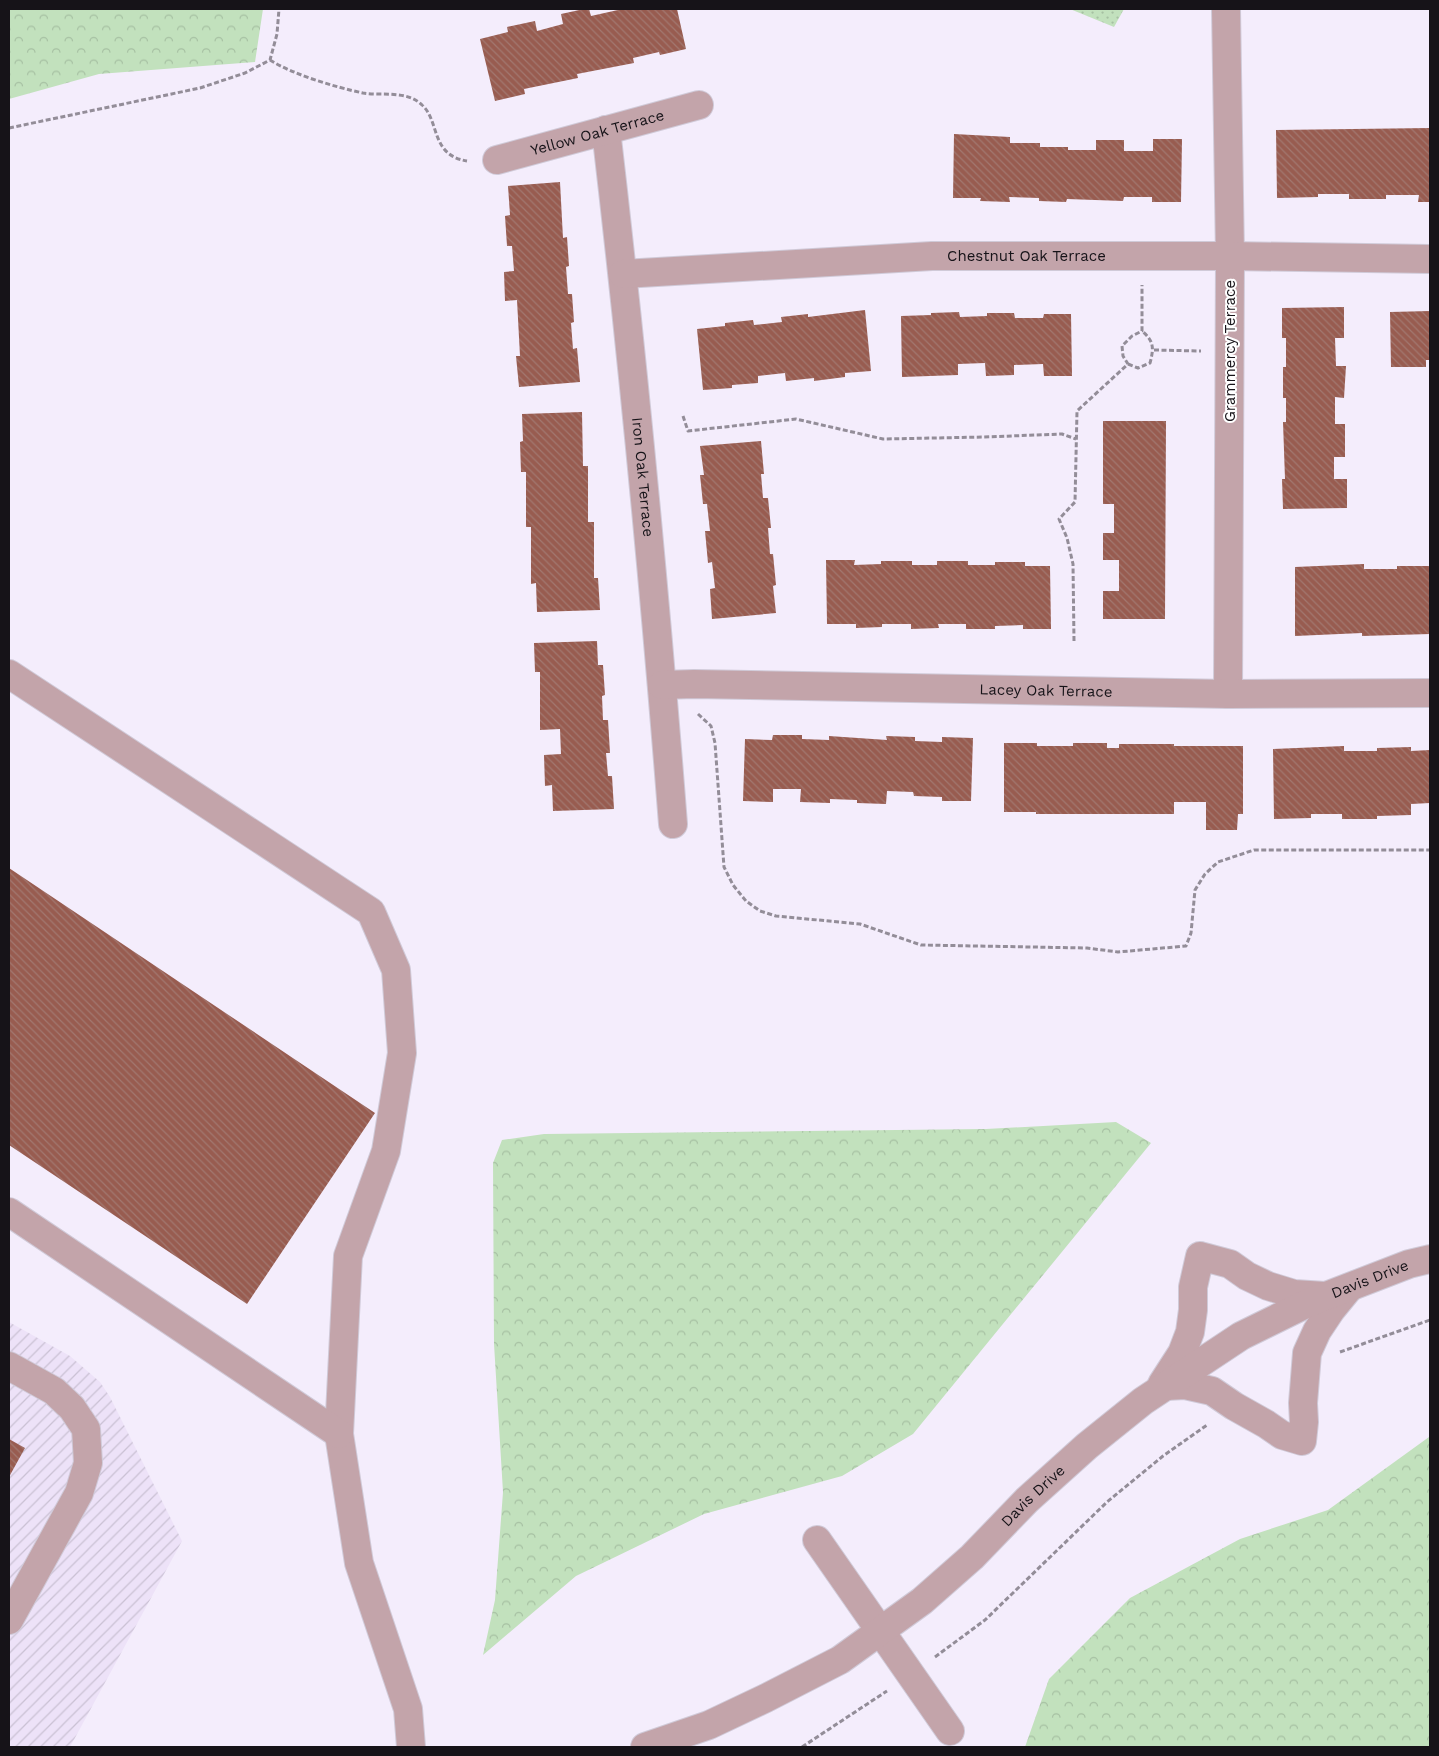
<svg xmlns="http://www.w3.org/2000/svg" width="1439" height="1756" viewBox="0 0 1439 1756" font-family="'Work Sans',sans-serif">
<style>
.industrial{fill:url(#industrial-furrows)}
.forest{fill:url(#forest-crowns)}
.park{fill:url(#park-dots)}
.building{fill:url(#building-back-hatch)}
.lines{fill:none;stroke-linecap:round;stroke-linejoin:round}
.minor-casing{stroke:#d0cad8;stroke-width:30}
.path{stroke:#938d98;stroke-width:3;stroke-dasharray:5 2.5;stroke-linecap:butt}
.minor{stroke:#c3a4aa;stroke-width:28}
.labels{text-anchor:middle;stroke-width:4;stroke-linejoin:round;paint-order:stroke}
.street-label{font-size:15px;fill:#161318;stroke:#fff}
</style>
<defs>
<pattern id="industrial-furrows" width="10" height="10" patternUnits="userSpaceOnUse" patternTransform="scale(1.25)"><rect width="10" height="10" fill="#ede2f8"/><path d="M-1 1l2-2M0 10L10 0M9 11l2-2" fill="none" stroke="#cac1d4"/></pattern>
<pattern id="forest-crowns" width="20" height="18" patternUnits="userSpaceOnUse" patternTransform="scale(1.25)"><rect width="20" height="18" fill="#c2e1bd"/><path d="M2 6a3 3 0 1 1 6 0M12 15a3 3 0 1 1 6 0" fill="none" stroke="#a6c0a2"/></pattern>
<pattern id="park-dots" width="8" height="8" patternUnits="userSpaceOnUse" patternTransform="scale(1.25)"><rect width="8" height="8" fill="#c2e1bd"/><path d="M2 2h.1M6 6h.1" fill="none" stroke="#a6c0a2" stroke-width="1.8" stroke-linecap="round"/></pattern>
<pattern id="building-back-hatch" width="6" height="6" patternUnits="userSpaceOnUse" patternTransform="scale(1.25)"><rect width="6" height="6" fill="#985c50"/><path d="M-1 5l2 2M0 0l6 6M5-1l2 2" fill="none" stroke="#a27870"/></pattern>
</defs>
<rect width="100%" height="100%" fill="#f4edfc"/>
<path class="industrial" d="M9 1322 70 1356 100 1382 110 1397 182 1541 70 1747H9Z"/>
<path class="forest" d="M9 9H263L255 62 99 74 9 99Z
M1116 1122 1151 1143 913 1434 842 1476 704 1514 576 1576 483 1655 495 1600 503 1492 494 1344 493 1163 502 1140 544 1134 986 1129Z
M1430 1394V1747H1025L1049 1679 1130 1598 1240 1539 1328 1510 1429 1437Z"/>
<path class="park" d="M1070 9H1124L1114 27Z"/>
<path class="building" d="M584 9H589L591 16 618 10 617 9H677L686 49 660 55 659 52 633 58 634 63 577 74 578 78 524 89 525 94 495 101 480 39 508 32 507 27 535 21 537 31 563 24 561 14Z
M1430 128V202H1418L1419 195H1386V199H1349V194H1318V197L1277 198 1276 130Z
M954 134 1010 137V143H1040V147H1068V150H1096V140H1124V151H1153V139H1182L1181 202H1152V197H1124L1123 201 1067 199 1066 202 1039 201V198L1009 197 1010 202 980 201 981 198H953Z
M560 182 563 238 567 237 569 266 566 267 568 294H572L574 322 571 323 573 349 577 348 580 382 519 387 516 356H520L517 300 505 301 504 272 514 271 512 246H507L505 216 510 215 508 186Z
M1344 307V338H1335L1336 366H1346L1344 398 1335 397V424H1345V457H1334V479H1347V508L1283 509 1282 479H1285L1283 422H1286V398H1283V367H1286V338H1282V308Z
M865 310 871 371 845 373V377L814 381V378L786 381 785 373 758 376V383L732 385V388L703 390 697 329 725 326V323L753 320 754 325 782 322 781 317 808 314V317Z
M1430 311V360H1426V367H1391L1390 312Z
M959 312 960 317 987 316V313H1014L1015 318H1043L1044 314H1071L1072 376H1044L1043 364 1014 365V375L986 376 985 363 958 364V375L902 377 901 316 931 315V313Z
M582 412 583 466H588V522H594V578H598L600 610 537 612 536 583 531 584V527H526V472H521L520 442 523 441 522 414Z
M1103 421H1166L1165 619H1103V591H1119V560H1103V533H1114V504H1103Z
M761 441 764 474H761L763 498H768L771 528H768L770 554H773L776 585 773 586 776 613 712 619 710 589 715 588 712 562 708 563 705 531H710L707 504H703L700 475H704L700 446Z
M826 560H855L854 565 881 564V561H912V565H937V561H968V565H995V562H1025V566H1050L1051 629H1023V625L995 626V629H966V624H938L939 628 911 629V624H882V627L856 628V624H827Z
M1364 564V569H1397V566H1430V634L1362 636V633L1295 636V567Z
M597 641 598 665H603L605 695 602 696 603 720H608L610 753H606L608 776H612L614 809 553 811 552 785 545 786 544 755 561 754 560 729 540 730V672H535L534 643Z
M773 735H802V739L829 740V736L887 740 886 736 915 737V741L942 742V737L973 738 971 801H942V797L914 796 913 792 887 791 886 804 857 803V800L830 799V803L800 802 801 789H773V802L743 801 745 739 772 740Z
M1004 743H1037V746H1073V743H1107V748H1119V744H1174V746H1243V814H1238L1237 830H1206V802H1174V814H1036V812H1004Z
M1344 746V751H1377V748L1411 747V751L1430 750V803L1411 804V815L1377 816V819H1342V814H1311V818L1274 819 1273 749Z
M9 868 375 1113 247 1304 9 1145Z
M9 1439 25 1448 9 1477Z"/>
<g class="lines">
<g class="minor-casing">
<g id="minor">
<path d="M1226 9 1230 256 1228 694"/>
<path id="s1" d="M606 130C633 361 655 593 673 824"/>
<path id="s2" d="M497 160 699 105"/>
<path id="s3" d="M623 274 932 256H1230L1430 259"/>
<path d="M9 674 371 912 396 970 402 1053 386 1151 348 1256 339 1434 359 1563 408 1709 411 1747"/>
<path id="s4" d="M662 685 694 684 1228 694 1430 693"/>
<path d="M9 1212 339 1434"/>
<path d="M9 1366 54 1391 72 1408 86 1429 88 1463 79 1493 9 1620"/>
<path d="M1162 1384 1182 1353 1190 1332 1193 1310V1287L1200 1256 1230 1264 1247 1276 1268 1286 1294 1294 1325 1296"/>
<path d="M1166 1386 1185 1385 1212 1391 1234 1406 1266 1424 1282 1435 1302 1441 1304 1422 1303 1403 1307 1353 1317 1331 1331 1310 1349 1288"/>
<path d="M817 1540 950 1731"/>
<path id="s5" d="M645 1747 709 1725 766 1698 840 1660 922 1601 972 1557 1027 1500 1087 1446 1143 1401 1241 1336 1308 1303 1409 1264 1430 1259"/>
</g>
</g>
<path class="path" d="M270 60C294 75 335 87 363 93 382 96 407 90 422 105 440 121 430 155 467 161
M9 128 200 88 245 73 270 60 277 34 279 9
M1154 350 1201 351
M1128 364 1138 368 1150 363C1154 348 1154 341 1142 331
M683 416 688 431 796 419 883 439 984 437 1062 434 1076 439
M1074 641 1073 564 1067 538 1059 519 1075 502 1077 411 1128 364 1123 356 1122 346 1132 336 1142 331V285
M698 714 711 726 715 743 724 867 733 885 746 901 760 911 776 916 860 924 921 945 1087 948 1118 952 1186 946 1191 933 1195 890 1205 874 1218 862 1254 850H1430
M1340 1352 1430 1320
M935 1657 985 1620 1107 1502 1163 1456 1207 1425
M802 1747 887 1691"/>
<use href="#minor" class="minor"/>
</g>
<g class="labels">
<g class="street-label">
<text dy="5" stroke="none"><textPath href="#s2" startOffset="104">Yellow Oak Terrace</textPath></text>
<text dy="5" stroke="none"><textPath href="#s3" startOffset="404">Chestnut Oak Terrace</textPath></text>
<text transform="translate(1230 351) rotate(-90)" y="5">Grammercy Terrace</text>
<text dy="5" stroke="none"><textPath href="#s1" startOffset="349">Iron Oak Terrace</textPath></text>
<text dy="5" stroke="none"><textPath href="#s4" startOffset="384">Lacey Oak Terrace</textPath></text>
<text dy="5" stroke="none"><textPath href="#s5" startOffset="872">Davis Drive</textPath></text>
<text dy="5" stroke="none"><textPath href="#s5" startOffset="468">Davis Drive</textPath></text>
</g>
</g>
<rect width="1439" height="1756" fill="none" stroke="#161318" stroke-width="20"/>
</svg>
